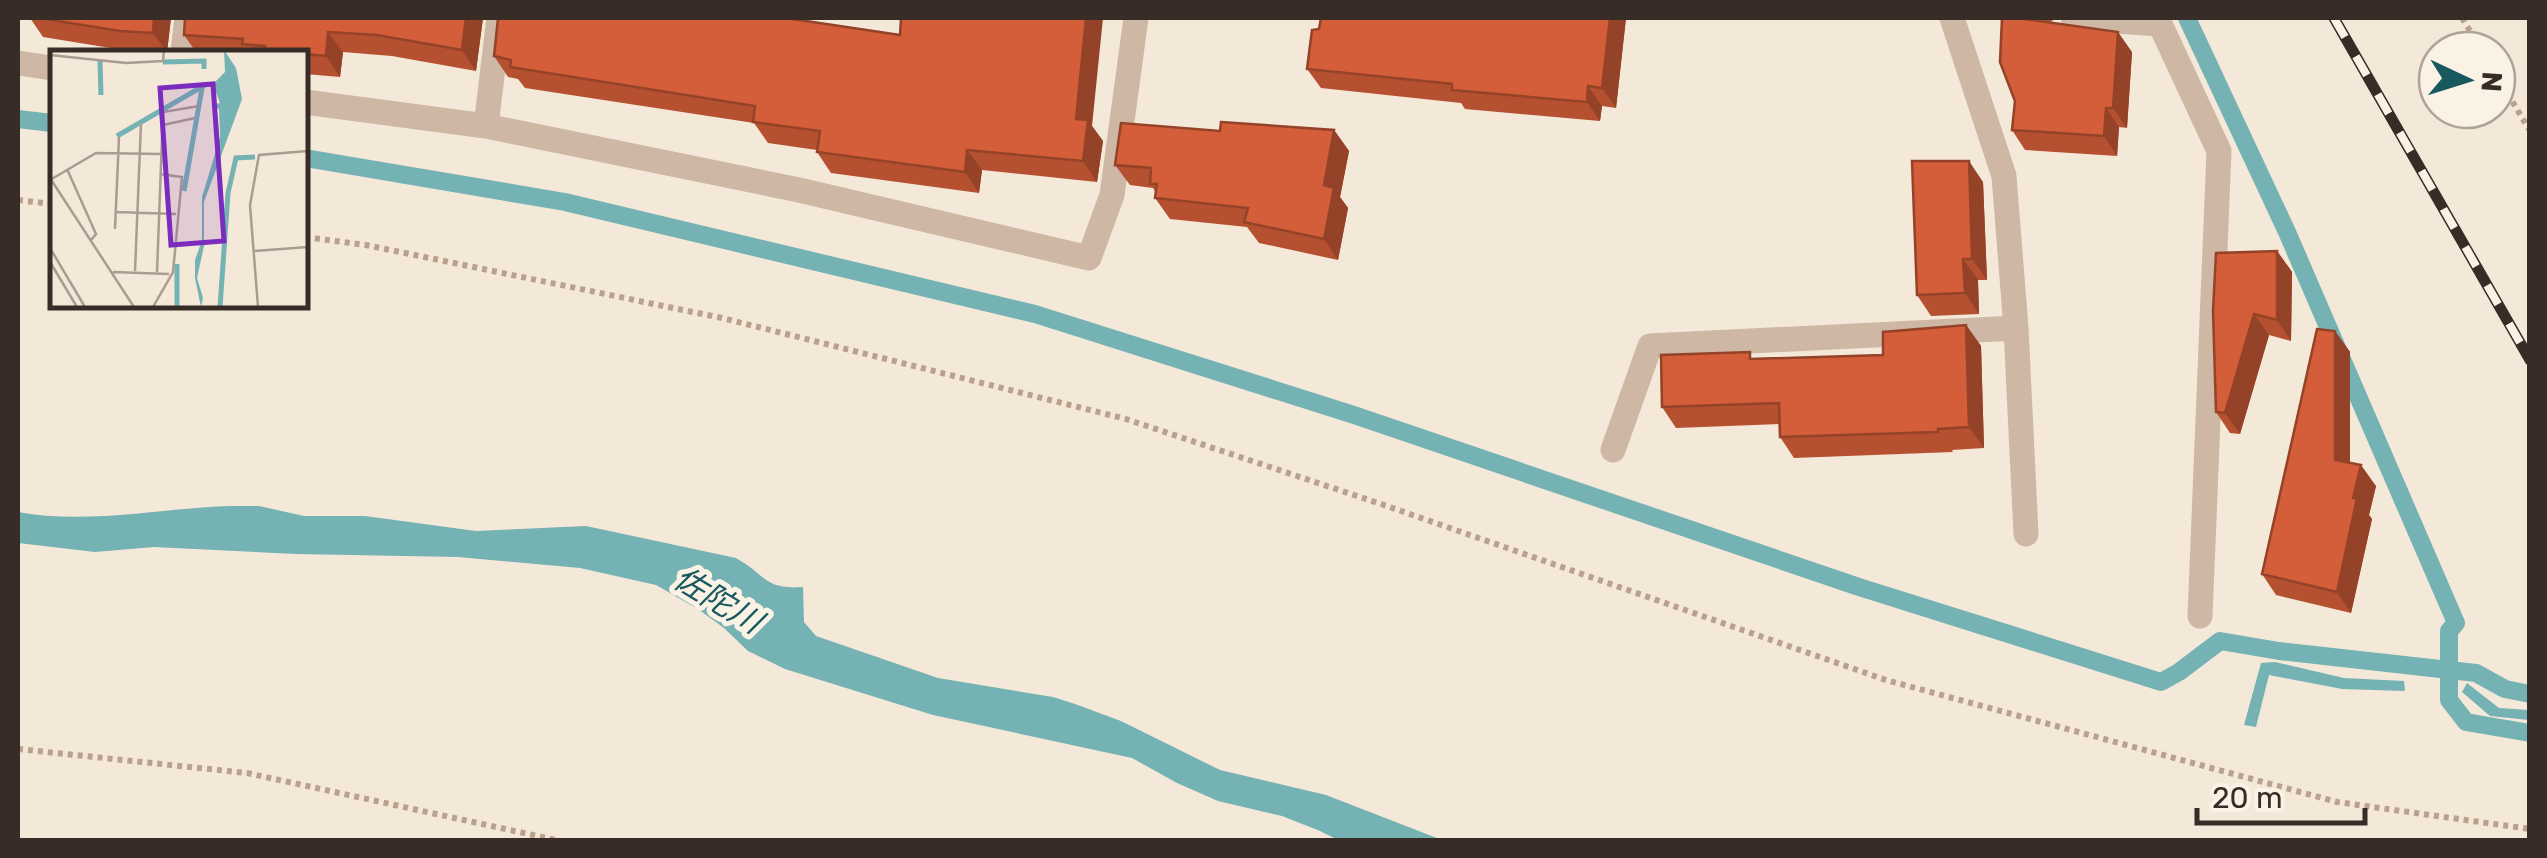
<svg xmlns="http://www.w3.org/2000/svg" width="2547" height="858" viewBox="0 0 2547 858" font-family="Rubik,'Noto Sans JP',sans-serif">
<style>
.water{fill:#75b2b4}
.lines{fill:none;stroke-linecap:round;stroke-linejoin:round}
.stream{stroke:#75b2b4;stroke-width:18}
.path{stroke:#baa18e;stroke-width:6;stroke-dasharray:5 5;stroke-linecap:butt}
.minor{stroke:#ceb7a4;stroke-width:25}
.rail-casing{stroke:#382c26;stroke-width:11}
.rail{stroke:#fbf2e6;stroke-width:8;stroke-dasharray:22;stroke-linecap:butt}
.wall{fill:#b55131}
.shaded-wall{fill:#944228}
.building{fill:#d35e39;stroke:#944228;stroke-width:2.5}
.labels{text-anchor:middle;stroke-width:10;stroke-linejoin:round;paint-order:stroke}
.water-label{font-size:32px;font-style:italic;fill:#17595e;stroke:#fbf2e6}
.inset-river{fill:none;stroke:#75b2b4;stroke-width:5}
.inset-road{fill:none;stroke:#a99d91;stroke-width:2.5}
.view{fill:#7b2cbf;fill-opacity:0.15;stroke:#7b2cbf;stroke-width:5}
.inset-edge{fill:none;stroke:#382c26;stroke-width:5}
</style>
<rect width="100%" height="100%" fill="#f4e8d9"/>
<path class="water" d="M231 506H259L304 516H365L476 531 586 526 736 558C767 575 763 590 803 587L804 622 816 636 938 678 1053 697 1075 704 1121 721 1220 770 1326 795 1442 840H1338L1320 831 1282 816 1218 801 1177 783 1132 758 933 715 785 669 748 651 724 628 698 609 656 585 580 568 458 557 296 554 154 547 95 552 18 543V512C86 525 161 508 231 506Z
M2275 662 2344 678 2404 681 2405 691 2342 689 2269 675 2256 727 2244 725 2261 663Z
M2474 667 2505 685 2529 688V699L2501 694 2474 678Z
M2467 683 2499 708 2529 710V720L2490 716 2462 692Z"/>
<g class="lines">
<path class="stream" d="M2187 18 2287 232 2456 623 2449 631V700L2466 722 2530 733
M18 119 52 123
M305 158 565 202 1035 314 1354 415 1859 587 2161 682 2179 672 2220 641 2279 651 2476 673 2505 689 2530 694"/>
<path class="path" d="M2462 18 2482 50
M2497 76 2530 131
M18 200 52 204
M305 237 366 245 722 318 1126 419 1381 504 1886 680 2337 802 2530 829
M18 749 247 773 556 840"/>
<path class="minor" d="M1952 18 2004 176 2016 328 2026 534
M2073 18 2160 24 2219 151 2200 616
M183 52 187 18
M18 63 52 68
M305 102 486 126 799 190 1089 258 1112 195 1136 18
M486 126 499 18
M1613 450 1650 346 2016 328"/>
<g class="rail-casing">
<path id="rail" d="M2334 18 2530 360"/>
</g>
<use href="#rail" class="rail"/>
</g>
<path class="wall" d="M30 18H171L167 52H135L43 37Z
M483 18 476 71 392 56 343 52 340 77 305 74V52H196L184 35Z
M1626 18 1616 108 1602 106 1600 121 1465 109 1461 103 1321 88 1307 69 1319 29Z
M2002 18H2057L2050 22 2132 52 2127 128 2119 127 2117 156 2025 150 2012 130 2015 101Z
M494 56 1092 126 1103 141 1097 182 982 170 979 193 831 173 817 152V150L768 143 754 123 525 88 518 79 508 77Z
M1334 130 1349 151 1340 197 1348 208 1338 260 1259 243 1247 227 1170 219 1155 198 1156 193 1153 188 1130 185 1115 165Z
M1983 182 1987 280H1978L1979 314 1931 316 1917 295Z
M2277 251 2292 272 2291 341 2269 335 2240 434 2230 433 2216 412Z
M1966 325 1981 346 1984 448 1952 450 1953 452 1794 458 1780 437V424L1676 428 1662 407 1754 359 1883 355Z
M2335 331 2350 352V463L2376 486 2369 515 2372 519 2351 613 2276 595 2262 574Z"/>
<path class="shaded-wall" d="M154 18H171L167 52 153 33Z
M466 18H483L476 71 462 50Z
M1086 18H1103L1092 126 1103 141 1097 182 1083 161 1076 119Z
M1610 18H1626L1616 108 1602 88Z
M328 32 343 52 340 77 326 56Z
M2118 32 2132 52 2127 128 2113 108Z
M1588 86 1602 106 1600 121 1587 102Z
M2106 108 2119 127 2117 156 2104 136Z
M1334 130 1349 151 1340 197 1348 208 1338 260 1324 239V185Z
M967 150 982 170 979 193 965 172Z
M1969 161 1983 182 1987 280 1972 259Z
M2277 251 2292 272 2291 341 2277 320Z
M1963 259 1978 280 1979 314 1965 293Z
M2254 314 2269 335 2240 434 2225 413Z
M1966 325 1981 346 1984 448 1969 427Z
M2335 331 2350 352V481L2335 460Z
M2361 465 2376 486 2369 515 2372 519 2351 613 2337 592 2353 498Z"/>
<path class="building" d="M39 18H154L153 33 120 31Z
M185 18H466L462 50 377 35 328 32 326 56 305 54V52L265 51V46L242 44 243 39 184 35Z
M498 18H786L900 35 901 18H1086L1076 119 1088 120 1083 161 967 150 965 172 817 152 820 131 753 122 755 106 510 67 511 60 494 56Z
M1321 18H1610L1602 88 1588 86 1587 102 1452 90V84L1307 69 1312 30 1319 29Z
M2002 18H2017L2118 32 2113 108H2106L2104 136 2012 130 2015 101 2000 62Z
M1221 122 1334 130 1324 185 1334 188 1324 239 1244 222 1248 208 1155 198 1157 184H1150L1151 168 1115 165 1121 123 1220 131Z
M1912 161H1969L1972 259H1963L1965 293 1917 295Z
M2277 251V320L2254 314 2225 413 2216 412 2213 311 2216 253Z
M1966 325 1969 427 1938 429V432L1780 437 1779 403 1662 407 1661 355 1750 352V359L1883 355V332Z
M2317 329 2335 331V460L2361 465 2353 498H2357L2337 592 2262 574Z"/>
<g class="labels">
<g class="water-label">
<text transform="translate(718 600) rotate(31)" y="11">佐陀川</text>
</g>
</g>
<g transform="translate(50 50)">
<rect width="258" height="258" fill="#f4e8d9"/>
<path d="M174 0 186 18 192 49 154 152V196L147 228 153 248 151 257 145 228V210L152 190V147L170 87 169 59 161 55 170 53 163 34 175 22Z" fill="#75b2b4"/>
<path class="inset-river" d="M50 11 51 45M113 12 154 11V19M67 86 155 35M134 141 152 38M127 214V257M170 257 178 143 186 108 205 107"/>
<path class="inset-road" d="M0 5 76 13 113 11 114 0M113 75 145 68M17 119 46 184 41 190M0 128 84 257M0 130 46 103 111 104M66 162 126 164M65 179 69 87M0 198 35 257M204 201 258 197M0 212 27 257M85 221 91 73M63 222 119 224M107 222 113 62 149 56M103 257 123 222 132 127 110 124M208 257 200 155 209 105 258 101"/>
<path class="view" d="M163 34 174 191 121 195 110 38Z"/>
<rect width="258" height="258" class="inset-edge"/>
</g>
<rect width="2547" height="858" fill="none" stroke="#382c26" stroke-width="40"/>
<g transform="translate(2467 80) rotate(94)"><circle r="48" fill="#fbf2e6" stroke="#ada399" stroke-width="2.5"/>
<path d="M0-8L18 38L0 25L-18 38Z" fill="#17595e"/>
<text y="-15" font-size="28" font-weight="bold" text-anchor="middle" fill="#382c26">N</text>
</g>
<path d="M2197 808v15h168v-15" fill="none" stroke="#382c26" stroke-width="5"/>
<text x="2212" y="808" font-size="30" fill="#382c26" stroke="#fbf2e6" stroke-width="8" paint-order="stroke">20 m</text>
</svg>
